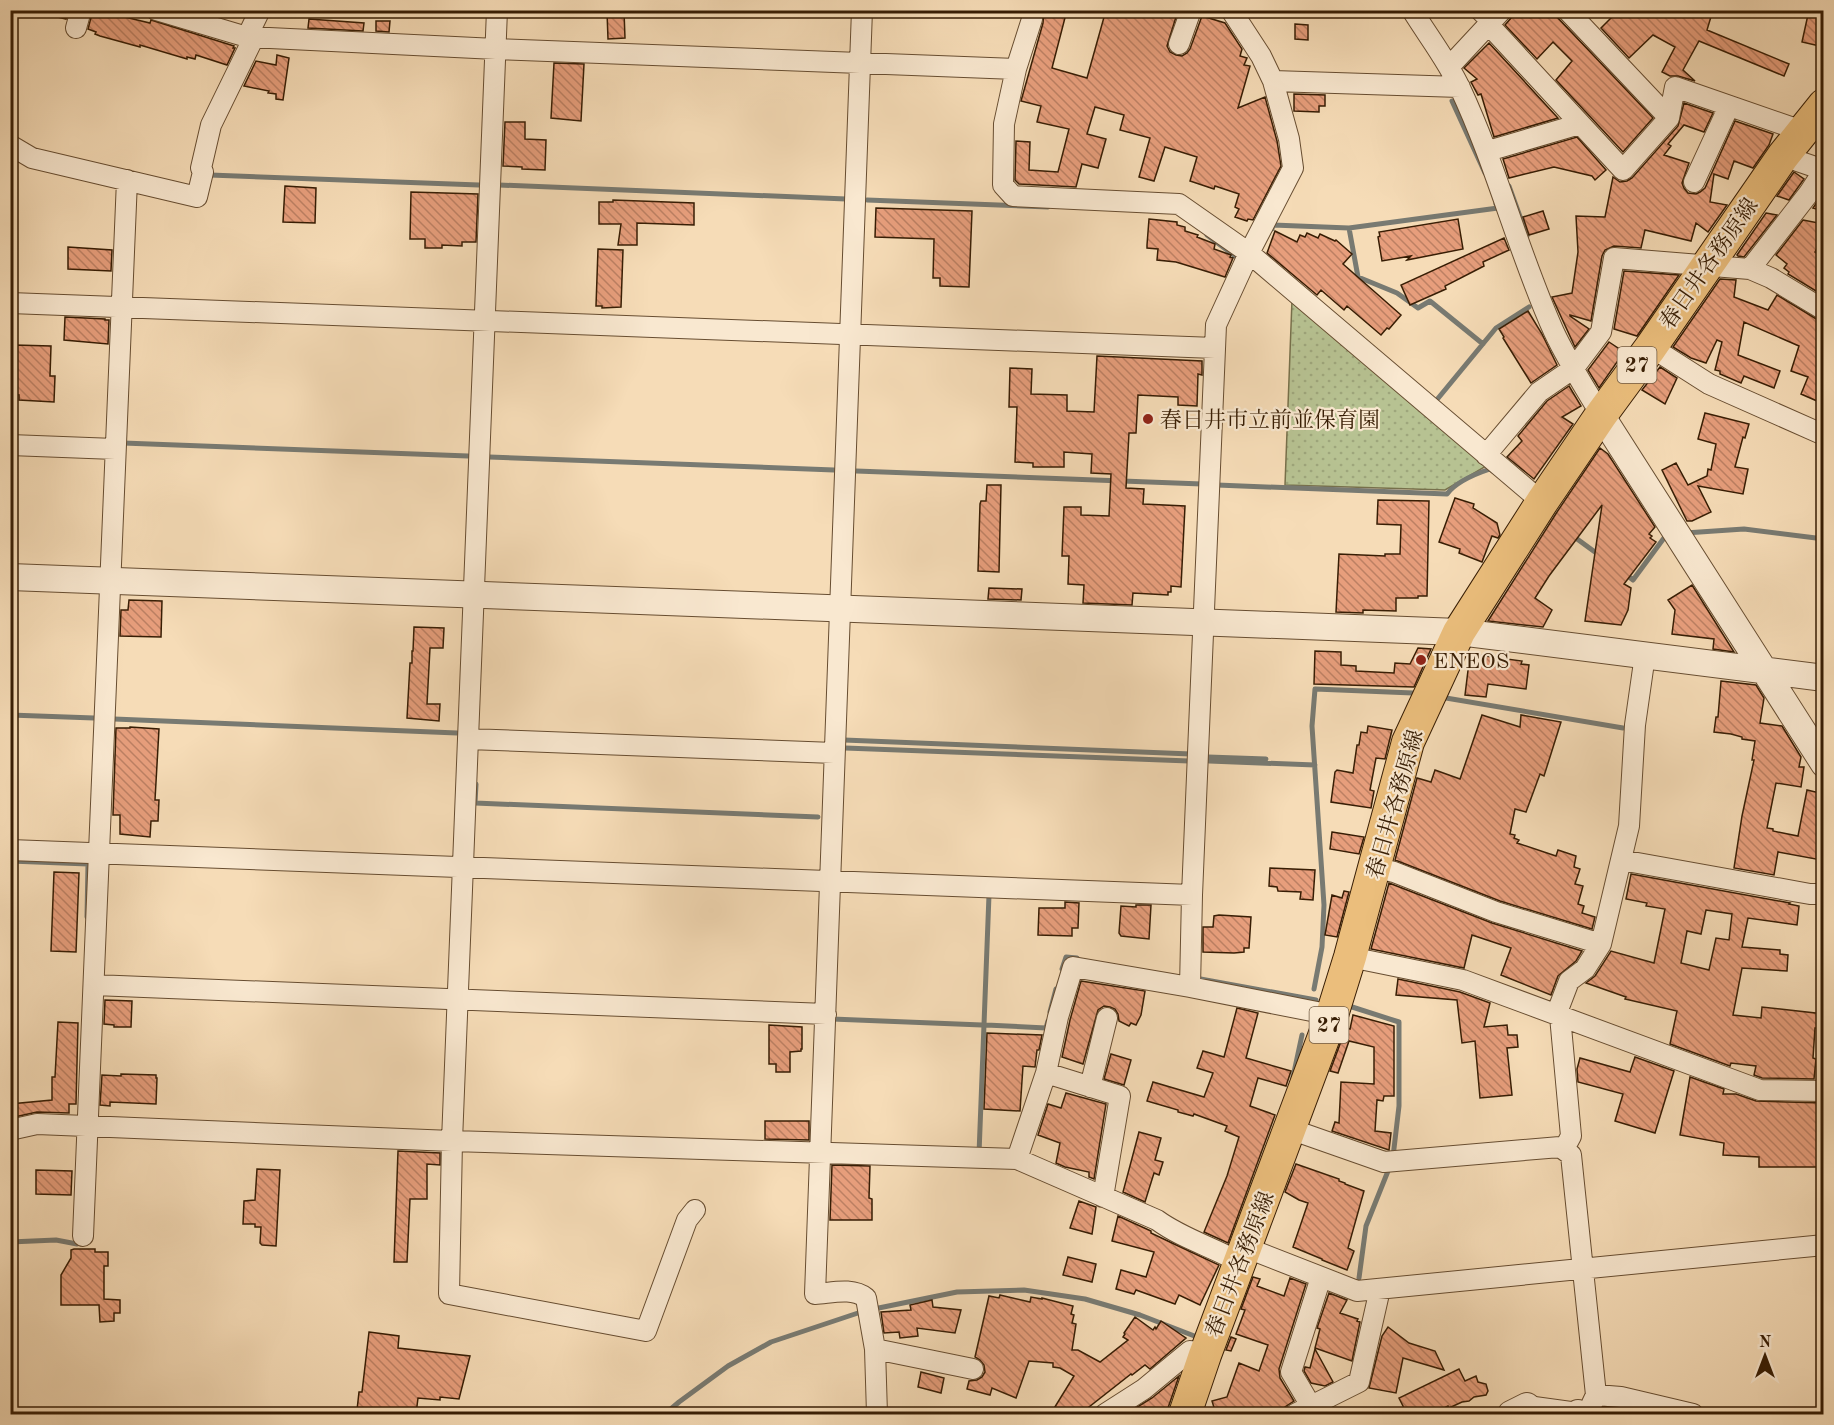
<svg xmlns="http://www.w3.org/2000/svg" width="1834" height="1425" viewBox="0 0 1834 1425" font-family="'Old Standard TT','Noto Serif JP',serif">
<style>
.park{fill:url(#park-dots);stroke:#77704b;stroke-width:1.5}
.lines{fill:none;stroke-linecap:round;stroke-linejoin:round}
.stream{stroke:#787a72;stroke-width:5}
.building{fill:url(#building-back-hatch);stroke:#371d04;stroke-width:1.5;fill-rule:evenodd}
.minor-casing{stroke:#674d31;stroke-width:22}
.tertiary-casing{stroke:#674d31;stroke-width:28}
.primary-casing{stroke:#371d04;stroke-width:34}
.minor{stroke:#f9e8d0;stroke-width:20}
.tertiary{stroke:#f9e8d0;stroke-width:26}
.primary{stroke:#ebbe7c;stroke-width:32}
.poi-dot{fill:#8f2418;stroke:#f9e8d0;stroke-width:2}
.labels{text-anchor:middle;stroke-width:4.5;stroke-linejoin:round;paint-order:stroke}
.shield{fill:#f9e8d0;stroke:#715a41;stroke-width:1.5}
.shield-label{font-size:21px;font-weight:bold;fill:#371d04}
.street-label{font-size:22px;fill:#371d04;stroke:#f9e8d0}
.poi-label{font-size:22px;fill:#371d04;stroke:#f9e8d0;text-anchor:start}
</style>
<defs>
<pattern id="park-dots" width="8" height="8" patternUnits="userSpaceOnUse" patternTransform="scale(1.5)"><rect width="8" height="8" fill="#b7c292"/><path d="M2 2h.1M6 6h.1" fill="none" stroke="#9ea67c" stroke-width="1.8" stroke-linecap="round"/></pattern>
<pattern id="building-back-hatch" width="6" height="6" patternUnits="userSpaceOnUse" patternTransform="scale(1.5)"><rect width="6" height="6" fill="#e79e7c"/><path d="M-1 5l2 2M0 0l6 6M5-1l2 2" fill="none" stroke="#bc8063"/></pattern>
</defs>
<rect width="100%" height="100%" fill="#f6dcb7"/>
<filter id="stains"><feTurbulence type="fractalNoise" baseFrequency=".00333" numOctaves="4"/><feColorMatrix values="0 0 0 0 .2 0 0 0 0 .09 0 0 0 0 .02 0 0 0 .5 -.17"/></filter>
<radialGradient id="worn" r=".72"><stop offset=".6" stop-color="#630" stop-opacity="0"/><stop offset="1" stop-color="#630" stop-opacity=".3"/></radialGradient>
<path class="park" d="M1292 300 1488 465 1445 490 1285 485Z"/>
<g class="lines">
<path class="stream" d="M1452 101 1485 173
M210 175 479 185
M499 185 846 199
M1509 186 1527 236
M867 200 1048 207
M1349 228 1358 277 1397 293 1418 308 1430 301 1483 344
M1272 229 1273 225 1349 228 1498 208 1496 204
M1207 235 1235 256
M1438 404 1435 402 1496 328 1529 307
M123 443 468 456
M489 457 834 470
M856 471 1202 484
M1217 485 1447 494C1456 482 1475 474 1490 469L1494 472
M1685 533 1744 529 1824 539
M1573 536 1599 555
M1624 573 1633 580 1664 538 1668 536
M1446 698 1623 728
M10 715 94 718
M114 719 457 733
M844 740 1191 754V756
M845 748 1189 761
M1208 757 1266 759
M1209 761 1315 765
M476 784 475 803 818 817
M10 861 88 864 87 917
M1062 969 1066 957 1077 958
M1195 978 1316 1000
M1314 989 1322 947 1324 905 1312 726 1315 689 1413 693
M1349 1006 1399 1022V1106L1393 1157
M1050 1012 1056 989
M832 1019 982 1025
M986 1025 1046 1028 1048 1021
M1293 1077 1302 1035
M979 1154 989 895
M10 1242 56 1240 77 1244V1239
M1359 1278 1366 1226 1390 1166
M665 1414 679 1402 728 1366 771 1342 864 1311 957 1292 1024 1290 1085 1299 1140 1315 1197 1337 1198 1333"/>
</g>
<path class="building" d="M50 10H68L66 19 49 15Z
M93 10H108L116 13V15L150 23 151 20 234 46 233 48H235L227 65 196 55 195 59 187 57V59L140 45V47L100 36 95 34 96 32 88 29Z
M1044 10H1067L1052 68 1087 78 1106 10H1154L1176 17 1167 46 1170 52 1176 55 1182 56 1187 53 1190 49 1202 16 1225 23 1242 49 1240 56 1247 58 1244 65 1250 66 1238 108 1265 97 1277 141 1281 166 1253 220 1248 219 1247 221 1235 217 1239 209 1235 207 1239 194 1215 186 1214 189 1190 181 1197 157 1165 147 1154 181 1139 177 1150 138 1120 130 1124 115 1095 107 1087 134 1106 139 1098 168 1082 164 1076 187 1019 184 1015 180 1016 141 1030 142 1029 170 1058 172 1069 129 1037 122 1041 106 1021 101 1043 23Z
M1514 10H1555L1558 18 1653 118 1623 152 1556 80 1572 61 1553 42 1537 59 1505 25 1511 18Z
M1619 10H1713L1707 30 1789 64 1784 76 1699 41 1683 70 1695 81 1678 76H1670L1662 72 1675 47 1653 35 1629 58 1601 28Z
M1809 10H1824V47L1802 42Z
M624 11 625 38 608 39 607 12Z
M309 19 364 23 363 31 308 28Z
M376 21H390L389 32 376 31Z
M1295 24 1308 25V40L1295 39Z
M1489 43 1558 118 1494 137 1481 94 1478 95 1471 82 1477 79 1464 68Z
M277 55 289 58 283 100 276 99V94L268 93 269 91 244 86 256 61 276 65Z
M554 63 584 64 581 121 551 118Z
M1294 94 1325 95V106H1319V112L1294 111Z
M1684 103 1713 113 1704 132 1684 125 1668 144 1671 146 1664 155 1689 163 1682 183 1684 188 1688 193 1696 194 1700 192 1705 188 1735 121 1773 134 1769 145 1753 168 1734 161 1728 179 1714 174 1710 202 1727 205 1708 232 1696 223 1691 241 1645 230 1641 248 1614 246 1605 250 1602 256 1591 321 1570 315V316L1589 329 1575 347 1552 297 1572 293 1578 252 1576 216 1605 217 1613 177 1620 182 1627 181 1632 178 1678 126Z
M505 122H525V139L546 140 545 170 522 169V167L503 166Z
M1577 137 1606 170 1595 180 1592 176 1554 167 1509 178 1503 159Z
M1794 172 1804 179 1789 200 1777 196Z
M285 186 316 188 315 223 283 222Z
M411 192 478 194 476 242H462V246L442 245V248H425V239H410Z
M1823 193H1824V211L1813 208Z
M613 200 694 203V225L637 223V245H618L621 224H599V202H613Z
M876 208 972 211 969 287 940 286V278H933L934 239 875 237Z
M1543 211 1549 229 1529 235 1523 217Z
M1766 213 1777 215 1744 257 1738 256 1737 255Z
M1149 219 1177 222V225L1185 227V231L1198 235 1197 237 1215 244 1214 249 1231 255 1230 257 1233 258 1225 277 1176 262 1157 260 1158 249 1147 248V245Z
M1458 219 1463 249 1407 260 1411 256 1382 261 1378 237 1380 236 1379 232Z
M1803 220 1824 224V235L1815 252 1824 259V282L1816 291 1788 274 1789 272 1784 268 1787 264 1776 255Z
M1275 231 1297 242 1300 235 1305 237 1307 233 1318 238 1320 234 1335 241 1336 240 1352 254 1343 264 1401 315 1389 329 1387 328 1381 335 1347 306 1344 310 1321 290 1317 295 1267 253Z
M1504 238 1509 250 1483 262 1484 266 1445 286 1446 289 1410 305 1401 285Z
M68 247 112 250 111 271 68 269Z
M598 249 623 250 621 307 602 308V306H596Z
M1624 271 1679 275 1637 336 1614 329Z
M1720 279 1736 280 1734 297 1768 310 1777 295 1818 320 1824 322V404L1801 394 1808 377 1791 371 1799 346 1744 322 1738 355 1780 371 1774 388 1744 376 1741 383 1720 374V371L1715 370 1722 342 1717 340 1706 363 1691 358 1673 347Z
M1528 311 1542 334 1557 365 1531 383 1503 338 1504 337 1499 329Z
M65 317 105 319V320H109L108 344 64 340Z
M1609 342 1624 352 1599 388 1588 370Z
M14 345 51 346 50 376H55L54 402 19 400V395L12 394Z
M1097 356 1202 361V375L1198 374 1197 406 1178 405V397L1138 395 1136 433H1129L1126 488 1144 489 1143 504 1185 506 1181 587 1171 586V592H1168V595L1133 593 1132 605 1083 603 1084 585 1068 584 1069 556H1062L1064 507H1081V515L1109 516 1111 474 1091 473 1092 454 1064 452V467H1033V463L1015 462 1017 407H1009L1010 368 1032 369 1031 394 1067 395V411L1094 412Z
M1660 367 1677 378 1665 404 1642 390Z
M1569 386 1581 406 1562 417 1573 424 1534 479 1507 457 1522 441 1518 436 1547 401Z
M1705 413 1749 424 1745 438 1743 437 1735 467 1748 469 1743 494 1698 486 1711 512 1692 521H1687L1662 470 1676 463 1688 485 1707 476 1708 469 1711 470 1716 444 1698 439Z
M1600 448 1608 454 1655 527 1649 534 1652 536 1650 538 1656 542 1624 584 1631 588 1628 610 1621 625 1585 621 1602 505 1549 576 1535 598 1552 610 1543 627 1488 621 1557 512Z
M987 485H1001L999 572 978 571 980 504 981 501H986Z
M1455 498 1474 504 1473 508 1497 523 1500 535 1498 538 1492 536 1482 562 1459 553 1460 549 1439 542Z
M1378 500 1429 501 1427 596H1418V598H1396V611L1363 610V613L1336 612 1339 554 1385 556V554H1400L1401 525 1377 524Z
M1692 585 1734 652 1713 649 1714 639 1672 634 1675 610 1668 600Z
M989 588 1022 589 1021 600 988 599Z
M129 600 162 601 161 637 120 636 121 610H128Z
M414 627 444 628 443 648H430L427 704H440L439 721 407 718 410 663H412V651H413Z
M1418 648 1431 649 1414 687 1314 684 1315 651 1341 652V665L1356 666V671L1394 673 1395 663 1410 664Z
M1470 654 1522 661 1521 664 1529 665 1526 689 1488 684 1486 697 1465 695Z
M1721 681 1756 685 1764 698 1760 723 1782 726 1801 757 1799 767H1804L1801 787 1776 783 1767 828 1773 829V831L1798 836 1807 790 1824 794V817L1821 831 1824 832V845L1821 860 1778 852 1774 875 1734 868 1742 816 1754 760H1752L1755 741 1742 739V737L1731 734 1714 732 1716 717H1718Z
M1482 715 1520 727 1521 715 1561 722 1544 776 1540 774 1526 812 1515 809 1510 834 1515 835 1514 838 1519 840 1517 843 1556 856 1558 850 1576 856 1574 867 1580 869 1575 884 1583 886 1578 904 1584 906 1582 913 1595 917 1592 929 1500 901 1395 860 1417 778 1431 782 1435 770 1460 779Z
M1368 726 1392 730 1385 759 1376 758 1370 790 1374 791 1371 808 1331 802 1335 772 1337 770 1353 773 1357 745H1359L1361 732 1367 733Z
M130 727 159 729 155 800H159L158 821H151L150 837 120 834V815H113L116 728H130Z
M1332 832 1364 837 1359 854 1330 849Z
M1270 868 1315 870 1313 900 1300 899 1301 892 1278 891 1277 887 1269 886Z
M54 872 79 873 76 952 51 951Z
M1631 874 1790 903 1789 904 1799 906 1797 925 1748 918 1742 947 1780 950V954L1788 955 1787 971 1742 968 1733 1015 1761 1018 1762 1007 1824 1014V1028H1815L1813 1058 1816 1059 1814 1079 1762 1078 1754 1075 1756 1066 1731 1063 1730 1066 1670 1044 1677 1011 1625 999 1626 997 1586 983 1595 976 1611 951 1654 963 1665 909 1646 906 1647 903 1626 899ZM1706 910 1732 914 1729 940 1716 938 1709 970 1681 963 1687 931 1701 934Z
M1389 883 1492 923 1582 951 1576 961 1558 976 1551 995 1501 975 1511 948 1472 935 1464 968 1371 949Z
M1344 891 1349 892 1337 937 1325 935 1332 895 1342 898Z
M1065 902 1079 903 1078 928H1072V936L1038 935 1039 908H1065Z
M1136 905H1151L1149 939 1121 936 1119 933 1121 906 1136 907Z
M1219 915 1251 917 1249 948H1244V952L1234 953 1203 952V927H1213L1214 916Z
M1398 979 1460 992 1490 1003 1484 1027 1507 1025 1508 1035H1517L1518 1047 1507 1048 1512 1095 1480 1098 1475 1041 1462 1043 1457 1000 1396 995Z
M1081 981 1145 991 1141 1015 1136 1025 1131 1023 1129 1026 1119 1021 1118 1014 1115 1009 1110 1007 1104 1006 1098 1010 1083 1064 1062 1057 1070 1020Z
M105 1000 132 1001 131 1027H114V1025L104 1024Z
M1237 1008 1258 1013 1246 1058 1291 1071 1286 1086 1258 1078 1250 1106 1275 1115 1228 1243 1204 1232 1227 1176 1239 1137 1225 1131 1227 1126 1194 1114 1193 1116 1178 1112V1110L1147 1101 1153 1082 1204 1097 1213 1073 1197 1068 1203 1051 1224 1057Z
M1353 1015 1394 1026V1096H1384L1383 1101 1377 1100 1375 1131 1391 1133 1389 1150 1332 1131 1335 1122 1339 1123 1341 1082 1374 1084V1047L1349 1041 1338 1073 1330 1071 1346 1028 1350 1029Z
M58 1022 78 1023 76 1104H69V1113L37 1112 10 1118V1104L52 1100V1077H55Z
M769 1025 802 1027V1049H801V1051L790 1052V1072H776V1064H769Z
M987 1033 1042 1035 1039 1050H1037L1035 1067 1023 1066 1020 1111 984 1109Z
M1111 1054 1131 1060 1124 1085 1104 1079Z
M1635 1057 1674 1071 1655 1133 1615 1121 1623 1094 1578 1082 1577 1069 1580 1058 1630 1072Z
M121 1074 156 1075V1078H157L156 1104 110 1102V1106L100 1105 102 1075 121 1076Z
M1690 1077 1724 1089 1723 1094H1736L1756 1101 1824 1103V1122H1819L1820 1167H1759V1157L1723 1155 1724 1143 1680 1135Z
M1066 1093 1106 1104 1094 1179 1089 1177V1172L1065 1167 1056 1163 1060 1143 1038 1135 1048 1104 1061 1108Z
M765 1121H809V1140L765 1139Z
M1139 1132 1161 1138 1155 1160 1163 1162 1159 1175 1154 1173 1145 1202 1123 1192Z
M398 1151 440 1153V1165L427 1164V1199H410L407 1262H394Z
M1296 1164 1339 1179V1181L1345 1183V1184L1364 1191 1348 1248 1354 1251 1347 1270 1322 1260V1259L1293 1247 1308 1203 1299 1200 1285 1192Z
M832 1165 870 1166 869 1198 872 1199V1220H830Z
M257 1169 280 1170 276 1246 262 1245 260 1243 261 1227H255V1224H243L244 1201 255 1200Z
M36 1170 72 1171 71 1195 36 1194Z
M1079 1201 1096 1207 1092 1234 1070 1228Z
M1118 1216 1151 1231V1233L1172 1243 1219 1265 1200 1305 1179 1295 1175 1304 1136 1290 1134 1294 1116 1289 1121 1270 1146 1277 1154 1252 1112 1241Z
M74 1249H95V1252H108V1266H104V1299L120 1300V1313H114V1321L100 1322 99 1305H61V1275L71 1258V1250Z
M1068 1257 1096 1264 1092 1282 1063 1275Z
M1253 1277 1260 1279 1257 1286 1284 1296 1290 1278 1306 1284 1279 1369 1280 1378 1294 1401 1285 1407 1283 1414H1216L1212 1401 1227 1397 1239 1363 1259 1371 1268 1345 1236 1334 1245 1310 1241 1309Z
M1329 1293 1347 1300 1340 1313 1358 1319 1357 1321 1360 1322 1352 1361 1315 1348 1320 1329 1317 1328Z
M1000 1295 1030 1302 1031 1297 1042 1299V1298L1073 1306 1071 1314 1074 1315 1072 1323 1076 1324 1072 1350H1078L1100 1362 1128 1340 1123 1337 1125 1334 1124 1333 1135 1317 1153 1330 1155 1327 1156 1329 1161 1321 1186 1338 1150 1369 1145 1365 1132 1375 1131 1374 1080 1414H1061L1053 1410 1074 1376 1060 1368 1053 1367V1363L1029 1361 1016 1398 992 1388 990 1395 967 1389 969 1381 977 1380 982 1377 985 1372 984 1365 980 1360 975 1357 989 1296 999 1298Z
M932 1300 933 1307 961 1310 955 1333 917 1328 918 1336 900 1338 899 1332 884 1333 881 1312 911 1310 910 1305Z
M1388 1327 1409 1343 1435 1351 1444 1370 1403 1358 1396 1393 1369 1388 1382 1336Z
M369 1332 399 1336 398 1348 470 1356 459 1399 440 1397V1400L418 1398 416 1414H369L370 1412 357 1410 359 1392H362Z
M1231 1337 1236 1339 1231 1351 1226 1350Z
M1315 1349 1333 1382 1325 1386 1311 1383 1304 1371 1305 1367 1310 1368Z
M1459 1369 1465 1381 1476 1376 1478 1382 1486 1384 1488 1391 1486 1395 1474 1397 1469 1401 1462 1402 1449 1408 1448 1406 1431 1414H1407L1399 1398Z
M921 1372 944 1378 941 1393 918 1387Z
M1179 1376 1168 1408 1167 1414H1126L1152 1398Z"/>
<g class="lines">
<g class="minor-casing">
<path id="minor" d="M156 10 247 37 496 49 1016 69
M497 10 452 1141 449 1294 646 1331 687 1220 695 1210
M862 10 815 1294C832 1293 852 1287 866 1298L875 1349 877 1414
M1032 10V19L1016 69 1004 124 1003 185 1013 196 1179 204 1249 253 1542 502
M1412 10C1428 36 1447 60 1460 88 1497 167 1518 252 1554 332 1567 360 1585 388 1601 415
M1480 10 1487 17 1489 25 1623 170 1669 118 1675 87 1802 131
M1567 10 1669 118
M76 28 81 10
M247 37 260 10
M1179 44 1191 10
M1449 67 1502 10
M1273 81 1460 87
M10 145 32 158 197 197 203 172 201 168 211 125 254 37
M1488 151 1580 124
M1694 182 1729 106
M1750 269 1809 193 1824 170 1783 156
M10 303 1215 348
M1651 347 1709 384 1824 435
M10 445 115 449
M1486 455 1539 392 1574 368 1601 332 1614 258 1750 269 1771 278 1824 310
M468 739 834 753
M10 850 1192 895
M1621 860 1810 894H1824
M1374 867 1394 872 1496 912 1601 944
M1350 957 1463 980 1760 1090 1824 1091
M94 985 826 1014
M1190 987 1192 895 1216 325 1249 253 1293 168 1289 139 1273 81 1261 56 1231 10
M1556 1015 1569 981 1585 969 1601 944 1629 826 1635 725 1645 655
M1560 1016 1571 1136 1564 1149
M1046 1073 1120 1096 1103 1197
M1090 1087 1107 1018
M1290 1129 1384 1162 1560 1147 1571 1155 1596 1395
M10 1130 37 1124 452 1141 1017 1159 1157 1220C1183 1239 1213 1247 1241 1263
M1017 1159 1046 1073 1058 1017 1073 967 1190 987 1332 1015
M83 1236 127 180
M1247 1248 1357 1291 1824 1245
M875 1349 973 1369
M1311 1406 1291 1372 1321 1277
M1527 1406 1578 1413 1589 1410 1596 1395 1621 1397 1693 1414
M1105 1414 1144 1389 1190 1351 1205 1355
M1295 1414 1359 1382 1380 1289"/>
</g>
<g class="tertiary-casing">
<path id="tertiary" d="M1601 415 1824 764
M10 577 1459 632 1824 678
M1578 1413V1414
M1511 1414 1527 1406"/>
</g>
<g class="primary-casing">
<path id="primary" d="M1185 1414 1205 1355 1332 1015 1350 957 1408 742 1459 632 1542 502 1601 415 1651 347 1783 156 1824 105"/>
</g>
<use href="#minor" class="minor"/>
<use href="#tertiary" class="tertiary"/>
<use href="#primary" class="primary"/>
</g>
<g class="poi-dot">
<circle cx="1148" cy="419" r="6"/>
<circle cx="1421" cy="660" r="6"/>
</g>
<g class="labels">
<g class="shield">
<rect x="1617.5" y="347" width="39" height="36" rx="4.5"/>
<rect x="1309.5" y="1007" width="39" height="36" rx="4.5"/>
</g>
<g class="shield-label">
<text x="1637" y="372">27</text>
<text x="1329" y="1032">27</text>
</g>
<g class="street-label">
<text transform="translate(1708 263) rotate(-55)" y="8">春日井各務原線</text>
<text transform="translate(1394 804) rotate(-74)" y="8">春日井各務原線</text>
<text transform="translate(1239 1264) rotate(-69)" y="8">春日井各務原線</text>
</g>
<g class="poi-label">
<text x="1160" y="427">春日井市立前並保育園</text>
<text x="1433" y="668">ENEOS</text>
</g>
</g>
<rect width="1834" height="1425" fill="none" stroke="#f6dcb7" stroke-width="36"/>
<rect x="12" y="12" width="1810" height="1401" fill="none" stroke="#371d04" stroke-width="3"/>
<rect x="18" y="18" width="1798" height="1389" fill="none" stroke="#371d04" stroke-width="1.5"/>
<g transform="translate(1765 1356)" stroke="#f9e8d0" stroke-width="4.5" paint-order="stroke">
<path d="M0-4.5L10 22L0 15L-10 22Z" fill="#371d04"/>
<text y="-9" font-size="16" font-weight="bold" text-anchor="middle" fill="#371d04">N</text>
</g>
<rect width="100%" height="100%" filter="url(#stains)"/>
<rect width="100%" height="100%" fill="url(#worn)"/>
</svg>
